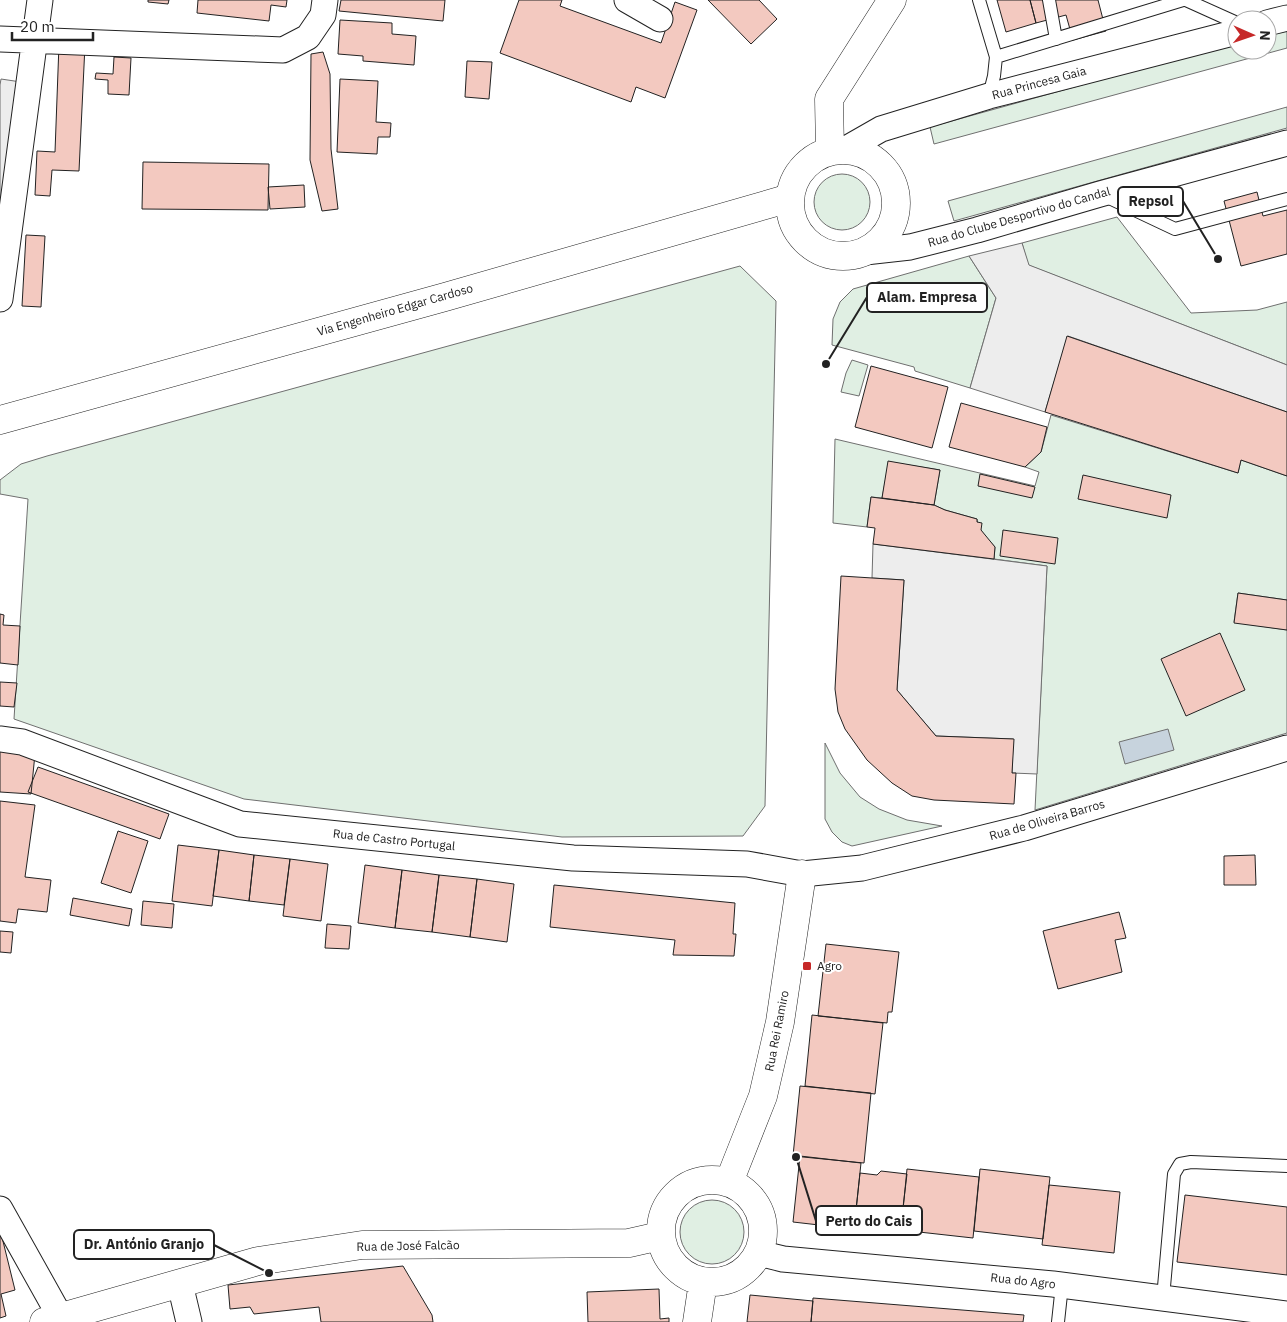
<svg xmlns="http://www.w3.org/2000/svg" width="1287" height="1322" viewBox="0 0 1287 1322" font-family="'IBM Plex Sans',sans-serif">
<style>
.green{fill:#e0efe3;stroke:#6f6f6f}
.parking{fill:#ededed;stroke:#6f6f6f}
.water{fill:#c7d3dd;stroke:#6f6f6f}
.building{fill:#f3c9c0;stroke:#222}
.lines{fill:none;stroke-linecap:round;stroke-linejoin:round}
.lane-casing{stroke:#222;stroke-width:14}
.street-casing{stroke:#222;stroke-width:27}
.secondary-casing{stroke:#222;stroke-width:29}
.primary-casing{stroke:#222;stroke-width:29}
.lane{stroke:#fff;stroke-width:12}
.street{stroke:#fff;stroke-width:25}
.secondary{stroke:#fff;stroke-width:28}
.primary{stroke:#fff;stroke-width:28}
.poi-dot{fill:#c62828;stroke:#fff;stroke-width:2}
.labels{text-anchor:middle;stroke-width:4;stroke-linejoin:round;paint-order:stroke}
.street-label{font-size:12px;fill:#222;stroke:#fff}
.poi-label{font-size:12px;fill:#222;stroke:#fff;text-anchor:start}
.leader{fill:none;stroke:#222;stroke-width:2}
.callout-dot{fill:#222;stroke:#fff;stroke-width:2}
.callout{fill:#fff;stroke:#222;stroke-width:2}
.callout-label{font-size:14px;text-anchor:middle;font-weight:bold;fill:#222}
</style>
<rect width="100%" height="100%" fill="#fff"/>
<path class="green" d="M1287 28V48L934 144 930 127 1237 42V50H1267V34Z
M1287 107V128L954 221 948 201Z
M814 202a28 28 0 1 1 56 0a28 28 0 1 1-56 0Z
M1117 217 1191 313 1257 310 1287 302V365L1028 265 1022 243Z
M969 256 996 298 970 388 915 371 914 367 832 345 833 319 840 302 853 289Z
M740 266 776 301 765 806 743 836 562 837 244 799 14 719 28 499 0 494V480L21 464 47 456Z
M852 360 868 365 859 396 841 392 846 373Z
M1051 415 1238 473 1241 460 1287 476V600L1238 593 1234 622 1287 630V733L1035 810 1047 566 994 559 995 547C988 539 978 530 977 519L945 510 934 505 940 470 889 462 882 498 871 497 867 527 833 523 835 439 1035 486 1039 472 1025 467 1041 452Z
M825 743 840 773 860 797 879 809 907 820 942 826 852 846 842 842 832 832 825 819Z
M680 1232a32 32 0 1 1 64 0a32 32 0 1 1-64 0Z"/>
<path class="parking" d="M1 79 21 82 0 236V85Z
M1022 243 1029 265 1287 365V412L1068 336 1045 412 970 388 996 298 969 256Z
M873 544 1047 566 1037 774 1012 773 1013 739 936 736 897 690 904 580 872 578Z"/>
<path class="water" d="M1168 729 1174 750 1125 764 1119 742Z"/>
<path class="building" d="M148 0H169L168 4 148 2Z
M198 0H287L286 7 271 5 269 21 197 13Z
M341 0H445L443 21 339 11Z
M519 0H562L560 6 661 43 675 2 697 10 665 98 636 87 631 102 500 53Z
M708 0H759L777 19 751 44Z
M997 0H1030L1036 23 1006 32Z
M1030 0H1098L1106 31 1073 40 1066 15 1036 23Z
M340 20 392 23V34L416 36 414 65 363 61V56L338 54Z
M59 44 85 45 79 171 52 170 50 196 35 195 37 151 55 152Z
M323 52 330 74 331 149 338 209 322 211 310 160 311 54Z
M114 57 131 58 129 95 108 94V80L95 79 96 73 113 74Z
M467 61 492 62 489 99 465 97Z
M340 79 378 81 376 122 391 123 390 137H378L377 154 337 152Z
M143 162 269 164 268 210 142 209Z
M304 185 305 207 270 209 268 187Z
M1257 192 1263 216 1287 210V254L1241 266 1224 201Z
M26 235 45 236 41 307 22 306Z
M1067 336 1287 412V476L1241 460 1238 473 1045 412Z
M871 366 948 387 932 448 855 427Z
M961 403 1047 427 1041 452 1025 467 949 447Z
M888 461 940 470 934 505 882 498Z
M980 474 1035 487 1032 498 978 486Z
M1083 475 1171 495 1167 518 1078 499Z
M871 497 934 505 945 510 977 519V522L982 523 981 530 995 547 994 559 873 544 875 528 867 527Z
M1003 530 1058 538 1055 564 1000 556Z
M841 576 904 580 897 690 936 736 1014 739 1012 773H1016L1014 804 934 800 912 796 892 783 867 760 845 729 838 712 835 689Z
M1238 593 1287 600V630L1234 623Z
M0 614 4 615 3 625 20 626 18 665 0 663Z
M1220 633 1245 690 1186 716 1161 659Z
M0 682 17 683 14 707 0 706Z
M0 751 35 754 31 794 0 792Z
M38 767 169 814 160 839 28 792Z
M0 801 35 805 25 877 51 880 47 912 18 909 16 923 0 921Z
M118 831 148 841 131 893 101 883Z
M178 845 219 850 212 906 172 901Z
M219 850 254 855 249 901 213 896Z
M254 855 290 859 284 905 249 901Z
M1255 855 1256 885H1224V856Z
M290 859 328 864 321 921 283 916Z
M365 865 402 870 395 928 358 923Z
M402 870 439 875 432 932 395 928Z
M439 875 477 879 470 937 432 932Z
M477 879 514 884 507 942 470 937Z
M554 885 735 903 733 934H736L734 956 673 955 675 940 550 927Z
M73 898 132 909 129 926 70 915Z
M143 901 174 904 172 928 141 925Z
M1119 912 1126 938 1115 940 1122 972 1058 989 1043 931Z
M327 924 351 926 349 949 325 948Z
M0 931 13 932 11 953 0 952Z
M826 944 899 952 892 1012H888L887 1023 818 1016Z
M812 1015 883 1023 875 1094 805 1086Z
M800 1086 871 1093 864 1163 793 1156Z
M800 1156 861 1163 854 1229 793 1222Z
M907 1169 979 1177 973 1238 901 1230Z
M980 1169 1050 1177 1043 1239 974 1231Z
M881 1171 907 1174 901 1224 881 1222 878 1228 870 1231 854 1229 860 1173 877 1175Z
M1049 1185 1120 1192 1114 1253 1042 1245Z
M1185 1195 1287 1207V1275L1177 1262Z
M0 1229 15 1290 1 1294 6 1316 0 1318Z
M403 1266 432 1315 433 1322H321L319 1307 254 1314 250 1307 230 1309 228 1285Z
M659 1289 660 1319 669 1318V1322H588L587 1292Z
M750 1295 813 1301 811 1322H747Z
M813 1298 1024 1315 1023 1322H811Z"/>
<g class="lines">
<g class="lane-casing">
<path id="lane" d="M979 0 996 57
M1049 0 1056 39
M1186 0 1237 23
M989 96 994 76 996 57 1183 0
M1103 195 1175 229 1287 199
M1163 1298 1174 1174 1180 1164 1191 1162 1287 1166
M1058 1322 1062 1285"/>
</g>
<g class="street-casing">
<path id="street" d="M627 0 660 19
M1267 23 1287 18
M0 39 283 50 308 37 323 15 325 0
M846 149 881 129 989 96 1237 32
M865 252 910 247 977 230 1100 194 1287 143
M0 299 40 0
M0 739 22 742 240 824 573 858 747 864 802 874 862 868 1024 828 1287 748
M0 1209 61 1318
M758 1253 783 1259 1053 1284 1287 1314
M180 1284 189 1322"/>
</g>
<g class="secondary-casing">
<path id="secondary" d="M830 151 829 99 892 0
M661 1231a51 51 0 1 1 102 0a51 51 0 1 1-102 0Z
M729 1182 763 1096 780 1022 802 874
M44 1322 258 1261 362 1245 629 1243 660 1236
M697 1322 703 1282"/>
</g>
<g class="primary-casing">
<path id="primary" d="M790 203a53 53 0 1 1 106 0a53 53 0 1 1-106 0Z
M0 420 445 297 790 198"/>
</g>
<use href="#lane" class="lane"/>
<use href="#street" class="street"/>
<use href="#secondary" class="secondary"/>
<use href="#primary" class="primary"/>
</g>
<rect class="poi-dot" x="802" y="961" width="10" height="10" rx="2.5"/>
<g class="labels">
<g class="street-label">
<text transform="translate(1039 83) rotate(-15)" y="4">Rua Princesa Gaia</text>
<text transform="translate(1019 217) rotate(-16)" y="4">Rua do Clube Desportivo do Candal</text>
<text transform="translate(395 310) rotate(-16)" y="4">Via Engenheiro Edgar Cardoso</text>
<text transform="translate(1047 820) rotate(-16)" y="4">Rua de Oliveira Barros</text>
<text transform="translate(394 840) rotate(6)" y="4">Rua de Castro Portugal</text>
<text transform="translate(777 1031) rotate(-79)" y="4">Rua Rei Ramiro</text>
<text transform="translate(408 1246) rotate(-1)" y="4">Rua de José Falcão</text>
<text transform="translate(1023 1281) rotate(6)" y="4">Rua do Agro</text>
</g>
<g class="poi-label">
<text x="817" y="970">Agro</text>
</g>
</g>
<path class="leader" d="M1218 259L1183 201M826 364L867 297M796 1157L816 1221M269 1273L214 1245"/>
<g class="callout-dot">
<circle cx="1218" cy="259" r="5"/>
<circle cx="826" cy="364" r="5"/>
<circle cx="796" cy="1157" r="5"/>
<circle cx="269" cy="1273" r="5"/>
</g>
<g class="callout">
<rect x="1118" y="187" width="65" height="29" rx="5"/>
<rect x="867" y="283" width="120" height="29" rx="5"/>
<rect x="816" y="1206" width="106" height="29" rx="5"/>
<rect x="74" y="1230" width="140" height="29" rx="5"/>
</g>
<g class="callout-label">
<text x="1151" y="206">Repsol</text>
<text x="927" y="302">Alam. Empresa</text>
<text x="869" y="1226">Perto do Cais</text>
<text x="144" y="1249">Dr. António Granjo</text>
</g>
<g transform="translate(1252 35) rotate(92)"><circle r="24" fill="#ffffff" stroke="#a7a7a7"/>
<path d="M0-4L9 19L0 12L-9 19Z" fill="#c62828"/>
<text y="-8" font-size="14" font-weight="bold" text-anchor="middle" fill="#222222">N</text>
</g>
<path d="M12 32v8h81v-8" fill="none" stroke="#222222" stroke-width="2.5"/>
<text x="20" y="32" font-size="15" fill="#222222" stroke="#ffffff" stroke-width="4" paint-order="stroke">20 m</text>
</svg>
